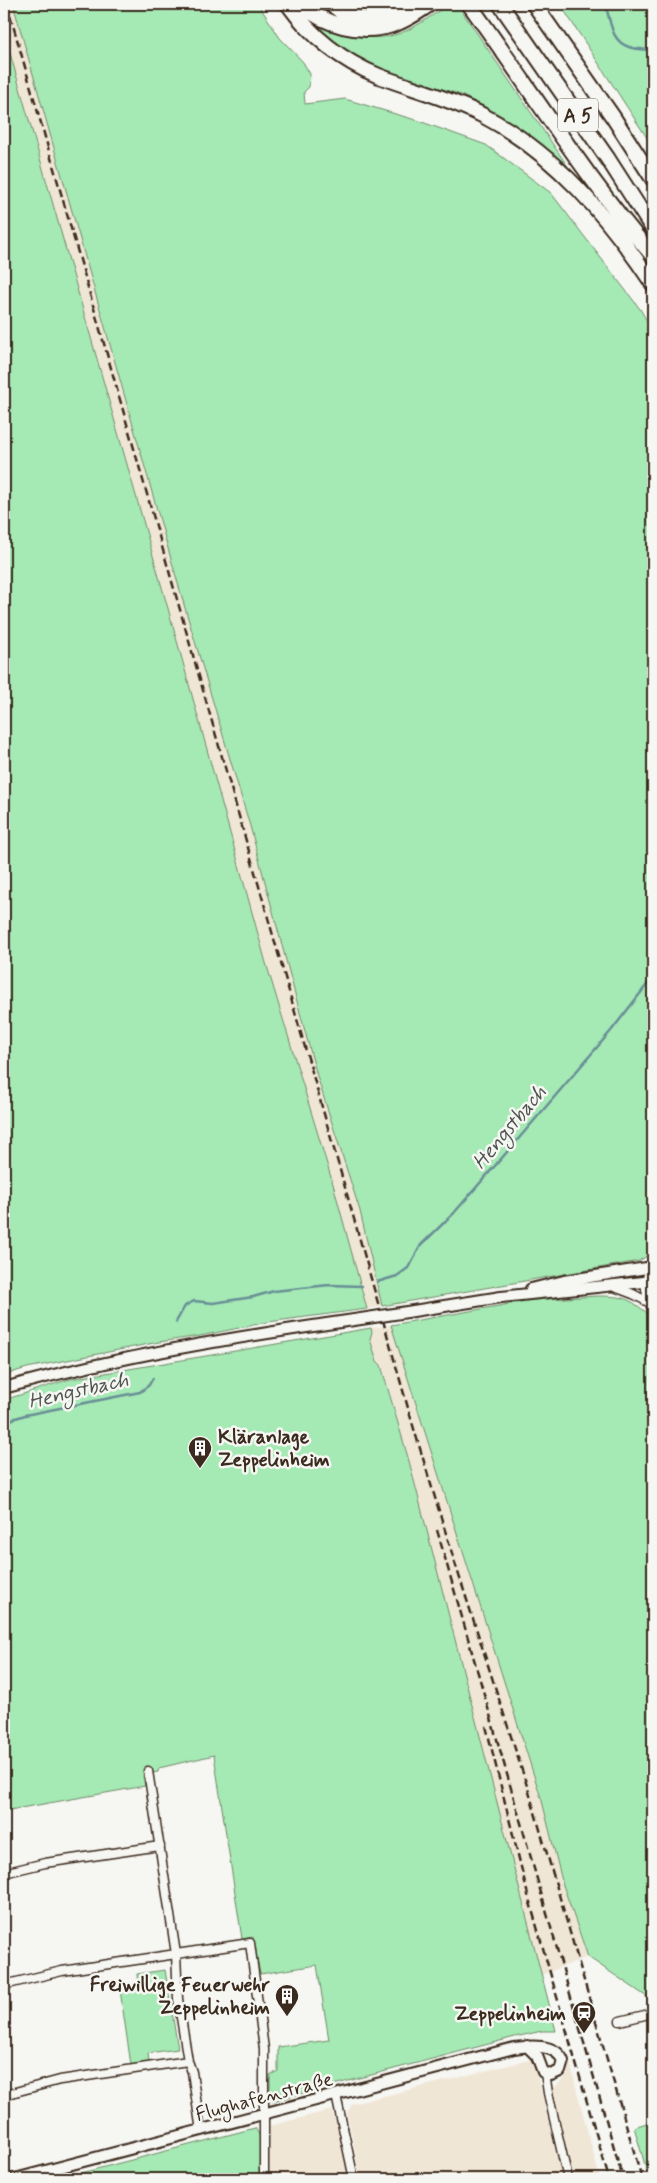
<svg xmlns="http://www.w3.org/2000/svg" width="657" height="2183" viewBox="0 0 657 2183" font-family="Mynerve,sans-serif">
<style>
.built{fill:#f0e6d6}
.green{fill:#a5e9b4;stroke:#708a69}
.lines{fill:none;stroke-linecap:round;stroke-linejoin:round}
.stream{stroke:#688e96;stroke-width:2.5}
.street-casing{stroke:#3b2a1e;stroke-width:11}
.secondary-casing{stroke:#3b2a1e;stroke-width:14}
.highway-casing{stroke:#3b2a1e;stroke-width:18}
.street{stroke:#f6f6f2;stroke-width:8}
.secondary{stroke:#f6f6f2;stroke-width:10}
.highway{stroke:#f6f6f2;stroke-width:14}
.rail{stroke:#3b2a1e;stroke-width:2.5;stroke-dasharray:8 4;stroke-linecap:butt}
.secondary-bridge-casing{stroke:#3b2a1e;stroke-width:14;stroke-linecap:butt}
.secondary-bridge{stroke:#f6f6f2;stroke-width:10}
.labels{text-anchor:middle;stroke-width:5;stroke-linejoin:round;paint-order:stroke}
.shield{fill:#f6f6f2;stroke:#73675e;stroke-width:1}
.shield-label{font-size:19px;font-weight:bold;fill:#3b2a1e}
.poi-label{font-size:20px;font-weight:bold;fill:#3b2a1e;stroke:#f6f6f2;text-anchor:end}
.street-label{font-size:20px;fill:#3b2a1e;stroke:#f6f6f2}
.water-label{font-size:21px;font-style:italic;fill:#4e5450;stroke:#f6f6f2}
</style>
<rect width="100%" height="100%" fill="#f6f6f2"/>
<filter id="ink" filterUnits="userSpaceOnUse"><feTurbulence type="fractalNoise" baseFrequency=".02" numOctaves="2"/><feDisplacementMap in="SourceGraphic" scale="10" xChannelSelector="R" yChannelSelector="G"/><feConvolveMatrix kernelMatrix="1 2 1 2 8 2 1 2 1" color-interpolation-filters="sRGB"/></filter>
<g filter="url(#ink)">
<path class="built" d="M4 4H13L185 608 250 826 317 1076 360 1211 382 1306 367 1309 333 1184 266 963 169 612 4 32Z
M391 1325 542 1801 563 1885 588 1957 541 1975 409 1461 382 1365 377 1362 369 1339 372 1332 371 1328Z
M533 2059 563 2179H361L347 2113 352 2104Z
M570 2062 577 2091 600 2179H573L552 2090 567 2075Z
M331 2110 336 2121 349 2179H268L270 2126Z"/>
<path class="green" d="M13 4H258L280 38 303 62 310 74 309 87 304 92 305 104 345 99 419 121 486 145 551 193 640 309 653 331V1236H647L648 1250 647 1256 639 1261 382 1306 360 1211 317 1076 250 826 185 608Z
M344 4H393C379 10 357 15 344 4Z
M449 4H457L571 171 569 174 527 136 485 107 461 95 362 63 313 28C324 25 332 33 343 34 394 44 408 32 449 4Z
M560 4H653V147Z
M4 32 169 612 266 963 333 1184 367 1309 268 1322 200 1336 159 1342 27 1368 4 1375Z
M597 1296C630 1296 629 1300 653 1317V2001L588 1957 563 1885 542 1801 391 1325 532 1300Z
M371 1328 372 1332 370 1339 377 1361 381 1365 409 1461 556 2031H542L515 2037 273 2101 270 2093V2075L278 2071V2047L329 2040 317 1965 260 1974 253 1937 242 1939 214 1755 159 1768 158 1772 143 1775 145 1786 4 1811V1400L70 1379Z
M165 1970 178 2049 148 2053 149 2062 131 2065 120 1990 138 1987 137 1974Z
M653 2121V2179H649L634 2127Z
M255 2128 260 2136 259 2179H58Z"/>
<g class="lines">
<path class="stream" d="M605 4C611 20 610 41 629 47 637 50 645 48 653 52
M377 1282 397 1276 408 1268 421 1245 454 1213 520 1137 611 1031 653 977
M176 1322 185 1306 194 1301 213 1303 253 1297 274 1291 329 1285 362 1286
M4 1422 25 1415 140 1392 149 1385 153 1378"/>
<g class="street-casing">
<path id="street" d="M651 1268C643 1283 645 1295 653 1310
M612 1286 633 1294 650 1303
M148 1771 176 1954 178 1999 188 2061 192 2072 201 2131
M4 1873 45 1863 160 1846
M4 1985 62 1971 250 1943 264 2049V2179
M620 2021 653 2013
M545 2073 548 2093 568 2179
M4 2095 60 2080 188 2061
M336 2095 354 2179"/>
</g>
<g class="secondary-casing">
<path id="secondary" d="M531 1289 564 1281 653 1267
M407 1312 501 1297 653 1281
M4 1388C119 1356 236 1337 354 1320
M15 2179 514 2048C529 2046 556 2043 563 2061L560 2071 551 2075 543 2072 537 2056 527 2046"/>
</g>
<g class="highway-casing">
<path id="highway" d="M288 4C311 36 342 61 379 76 413 89 449 98 482 115 554 152 609 218 653 284
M300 4C324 25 361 35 392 25 406 21 418 12 430 4
M332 4C353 26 382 20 406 8
M469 4C530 88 585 177 653 256
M500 4 608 159 653 229
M534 4 613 117 653 179"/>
</g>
<use href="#street" class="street"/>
<use href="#secondary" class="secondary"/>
<use href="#highway" class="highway"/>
<path class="rail" d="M7 4 414 1429 455 1563 529 1792 642 2179
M437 1530 623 2179
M486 1726 529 1899 609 2179"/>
<g class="secondary-bridge-casing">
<path id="secondary-bridge" d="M354 1320 407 1312"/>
</g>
<use href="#secondary-bridge" class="secondary-bridge"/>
</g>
</g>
<defs>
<g id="building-pin" transform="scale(1.25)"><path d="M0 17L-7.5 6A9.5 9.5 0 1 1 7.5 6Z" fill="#3b2a1e" stroke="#f6f6f2"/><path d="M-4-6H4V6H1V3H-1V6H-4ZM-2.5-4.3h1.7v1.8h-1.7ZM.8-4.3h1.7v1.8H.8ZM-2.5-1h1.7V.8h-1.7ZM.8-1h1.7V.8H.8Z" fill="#fff"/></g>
<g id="station-pin" transform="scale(1.25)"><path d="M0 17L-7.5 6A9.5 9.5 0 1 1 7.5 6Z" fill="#3b2a1e" stroke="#f6f6f2"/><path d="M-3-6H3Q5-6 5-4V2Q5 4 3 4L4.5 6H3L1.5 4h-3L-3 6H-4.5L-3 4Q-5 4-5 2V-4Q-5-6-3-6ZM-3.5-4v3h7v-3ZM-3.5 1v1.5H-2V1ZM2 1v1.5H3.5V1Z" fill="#fff"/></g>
</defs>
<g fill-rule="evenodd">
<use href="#building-pin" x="200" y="1448"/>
<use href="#building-pin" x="287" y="1996"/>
<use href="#station-pin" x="584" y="2013"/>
</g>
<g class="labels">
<rect class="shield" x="558" y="98.5" width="40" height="33" rx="4"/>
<g class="shield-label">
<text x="578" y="122">A 5</text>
</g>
<g class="poi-label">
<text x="218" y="1443" text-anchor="start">Kläranlage<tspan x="218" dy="23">Zeppelinheim</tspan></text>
<text x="270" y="1991">Freiwillige Feuerwehr<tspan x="270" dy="23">Zeppelinheim</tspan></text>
<text x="566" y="2020">Zeppelinheim</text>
</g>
<g class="street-label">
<text transform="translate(264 2096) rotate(-15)" y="7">Flughafenstraße</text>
</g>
<g class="water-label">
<text transform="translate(509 1127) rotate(-50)" y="7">Hengstbach</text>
<text transform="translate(78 1390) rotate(-13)" y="7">Hengstbach</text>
</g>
</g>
<rect width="657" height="2183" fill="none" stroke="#f6f6f2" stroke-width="20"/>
<rect x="10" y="10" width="637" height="2163" fill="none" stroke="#3b2a1e" stroke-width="2" filter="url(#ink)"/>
</svg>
